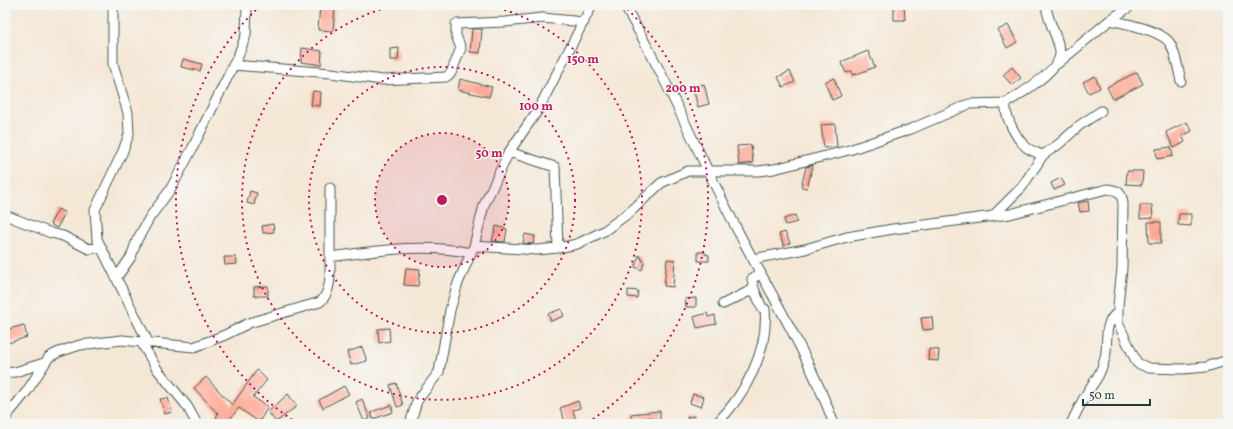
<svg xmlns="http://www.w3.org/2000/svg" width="1233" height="429" viewBox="0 0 1233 429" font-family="Vollkorn,serif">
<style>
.building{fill:#ffa794}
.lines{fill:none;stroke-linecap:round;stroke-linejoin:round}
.street-casing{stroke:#3f564c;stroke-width:11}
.street{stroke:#fff;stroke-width:9}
.ring{fill:none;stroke:#c2185b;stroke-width:2;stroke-dasharray:2 4}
.centre{fill:#c2185b;stroke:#f6f6f2;stroke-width:2}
.ring-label{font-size:12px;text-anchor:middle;font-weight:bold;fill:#c2185b;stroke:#f6f6f2;stroke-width:3;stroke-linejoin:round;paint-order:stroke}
</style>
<rect width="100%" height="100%" fill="#f6f6f2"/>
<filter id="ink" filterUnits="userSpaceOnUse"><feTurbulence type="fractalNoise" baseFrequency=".025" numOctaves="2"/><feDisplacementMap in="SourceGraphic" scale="8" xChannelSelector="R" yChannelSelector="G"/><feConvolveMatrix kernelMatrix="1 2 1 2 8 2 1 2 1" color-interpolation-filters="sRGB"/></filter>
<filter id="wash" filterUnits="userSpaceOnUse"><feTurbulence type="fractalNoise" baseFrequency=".012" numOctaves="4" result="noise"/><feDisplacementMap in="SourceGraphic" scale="16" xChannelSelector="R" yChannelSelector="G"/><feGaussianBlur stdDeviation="0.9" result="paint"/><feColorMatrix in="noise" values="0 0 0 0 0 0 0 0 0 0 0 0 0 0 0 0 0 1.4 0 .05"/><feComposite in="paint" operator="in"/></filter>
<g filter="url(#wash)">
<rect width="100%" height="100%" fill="#f5e7d6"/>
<g id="blocks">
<path class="building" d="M320 5 335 6 333 31 318 30Z
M894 5H904L905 20H894Z
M1008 25 1017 42 1007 48 998 30Z
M472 29H482L480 53 470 52Z
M302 48 322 51 321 65 301 62Z
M399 48 398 60H390V49Z
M868 51 875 67 857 74 852 75V71L846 73 841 62Z
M183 59 202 64 200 71 181 67Z
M1012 67 1021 78 1012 85 1003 75Z
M790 71 795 82 783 87 778 77Z
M1137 72 1143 84 1113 99 1107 87Z
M1095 76 1100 88 1089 93 1083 82Z
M834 78 841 96 832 100 825 82Z
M460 79 492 87 489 97 458 90Z
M704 84 709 104 698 107 693 88Z
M313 91 321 92 320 106 311 105Z
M1187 122 1192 131 1182 136 1185 142 1174 148 1166 132Z
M835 124 837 147 824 148 821 125Z
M751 145 753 163 739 165 737 146Z
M1171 147 1173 156 1157 159 1156 149Z
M813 165 807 188 801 187 806 167Z
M1127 171H1143L1142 185 1126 184Z
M1061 178 1065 185 1054 190 1051 183Z
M250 191 257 193 254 205 247 203Z
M1088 201 1089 211 1080 212 1078 203Z
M1140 205H1152L1153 218 1140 219Z
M58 209 65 213 57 228 50 224Z
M1179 214H1191V226L1178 225Z
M795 215 797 222 786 225 784 219Z
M1148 222H1161V243H1149Z
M273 224 274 232 263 233 262 226Z
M496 226 507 229 505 242 492 241Z
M785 232 790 243 784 246 779 234Z
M525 234 535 236 533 244 523 243Z
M698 252H705V254L709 255V261H698Z
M639 255 644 263 642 270 635 267Z
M224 257H236L237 264 225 265Z
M667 259 675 260 673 287 664 286Z
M406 268 420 269 418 286 404 285Z
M268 286V296H254V287Z
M628 290 638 291 637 298 628 297Z
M696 298V307H686L685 299Z
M561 309 564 316 551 321 548 314Z
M707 313 708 317 715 315 716 324 697 328 694 317Z
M932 317 933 329 923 330 921 318Z
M24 325 27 337 8 343 5 330Z
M389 328 390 341 379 343 378 329Z
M362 347 367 361 351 365 347 352Z
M929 349 939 350 938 361 928 360Z
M257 370 267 380 253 397 268 407 259 422 239 408 226 424H223L216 417 218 414 194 388 206 377 232 405Z
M396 383 403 405 397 407 390 385Z
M344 386 349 394 323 408 319 400Z
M288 394 297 406 276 422 268 412Z
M693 394 704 397 701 407 690 403Z
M168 398 172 412 165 414 160 399Z
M362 399 370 418 364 421 356 402Z
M578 401 580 408 573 410 577 424H566L560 408Z
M391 405 393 412 373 419 371 412Z
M659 411H660V424H651V417L632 421 631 414Z
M694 416 695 423 688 424 687 417Z"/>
</g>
</g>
<g filter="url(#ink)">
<use href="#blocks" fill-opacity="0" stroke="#3f564c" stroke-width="1"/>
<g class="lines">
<g class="street-casing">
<path id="street" d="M113 5V64L128 113 129 134 123 151 95 210 97 239 148 342
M624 5C668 80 701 161 741 237 774 299 810 358 834 424
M1110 20C1124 23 1160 30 1169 42 1176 52 1178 69 1181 81
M1057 64 1110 20 1132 5
M233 65 331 73 382 80 446 77 451 73 461 48 456 36V24L505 22 542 18 584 22
M509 152 555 167 558 248
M1043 155C1037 153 1031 151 1026 147 1016 138 1004 116 1006 103 1019 95 1062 69 1060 52 1058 36 1047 21 1046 5
M330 188V257C377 251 424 243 471 253
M5 215 51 233 63 236 89 249 101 247
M992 217 1022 187 1043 155 1059 144 1080 125 1101 111
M474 246 537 250 558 248 577 244 604 231 630 212 661 183 688 171H759L774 169 849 150 911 129 969 104 1006 103
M753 259 805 249 847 237 893 229 1010 214 1107 189C1119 190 1122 193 1123 204L1122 268 1118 306V323L1137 363 1149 368 1183 369 1206 367 1228 360
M117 277 131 257 137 240 150 217 170 190 192 149 238 56 246 35 247 5
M723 304 754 289 752 279 761 273
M141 342 157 369 187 406 197 424
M5 373 15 372 44 363
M5 418 27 391 49 357 59 352 80 345 122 340 194 347 225 335 249 323 320 302C332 292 330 272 330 257
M410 424 417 401 439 372 450 310 458 283 474 246 484 205 509 152 538 110 592 5
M716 424C745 395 769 351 765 309L762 308 754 289
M1071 424C1076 413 1082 401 1088 391 1096 380 1102 371 1105 358 1109 341 1102 324 1118 312"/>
</g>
<use href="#street" class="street"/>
</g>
</g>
<circle cx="442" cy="200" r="67" fill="#c2185b" fill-opacity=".12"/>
<g class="ring">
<circle cx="442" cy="200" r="67"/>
<circle cx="442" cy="200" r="133"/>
<path d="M487 5A200 200 0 1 1 397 5"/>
<path d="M297 423A266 266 0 0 1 261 5M623 5A266 266 0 0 1 587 423"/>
</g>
<circle cx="442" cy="200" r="6" class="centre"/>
<g class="ring-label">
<text x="583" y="63">150 m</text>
<text x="683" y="92">200 m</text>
<text x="536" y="110">100 m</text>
<text x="489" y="157">50 m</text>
</g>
<rect width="1233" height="429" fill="none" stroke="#f6f6f2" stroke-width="20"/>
<path d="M1083 399v6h67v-6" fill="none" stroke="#1f3d34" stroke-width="2"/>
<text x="1089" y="399" font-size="12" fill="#1f3d34" stroke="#f6f6f2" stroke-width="3" paint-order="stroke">50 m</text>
</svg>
